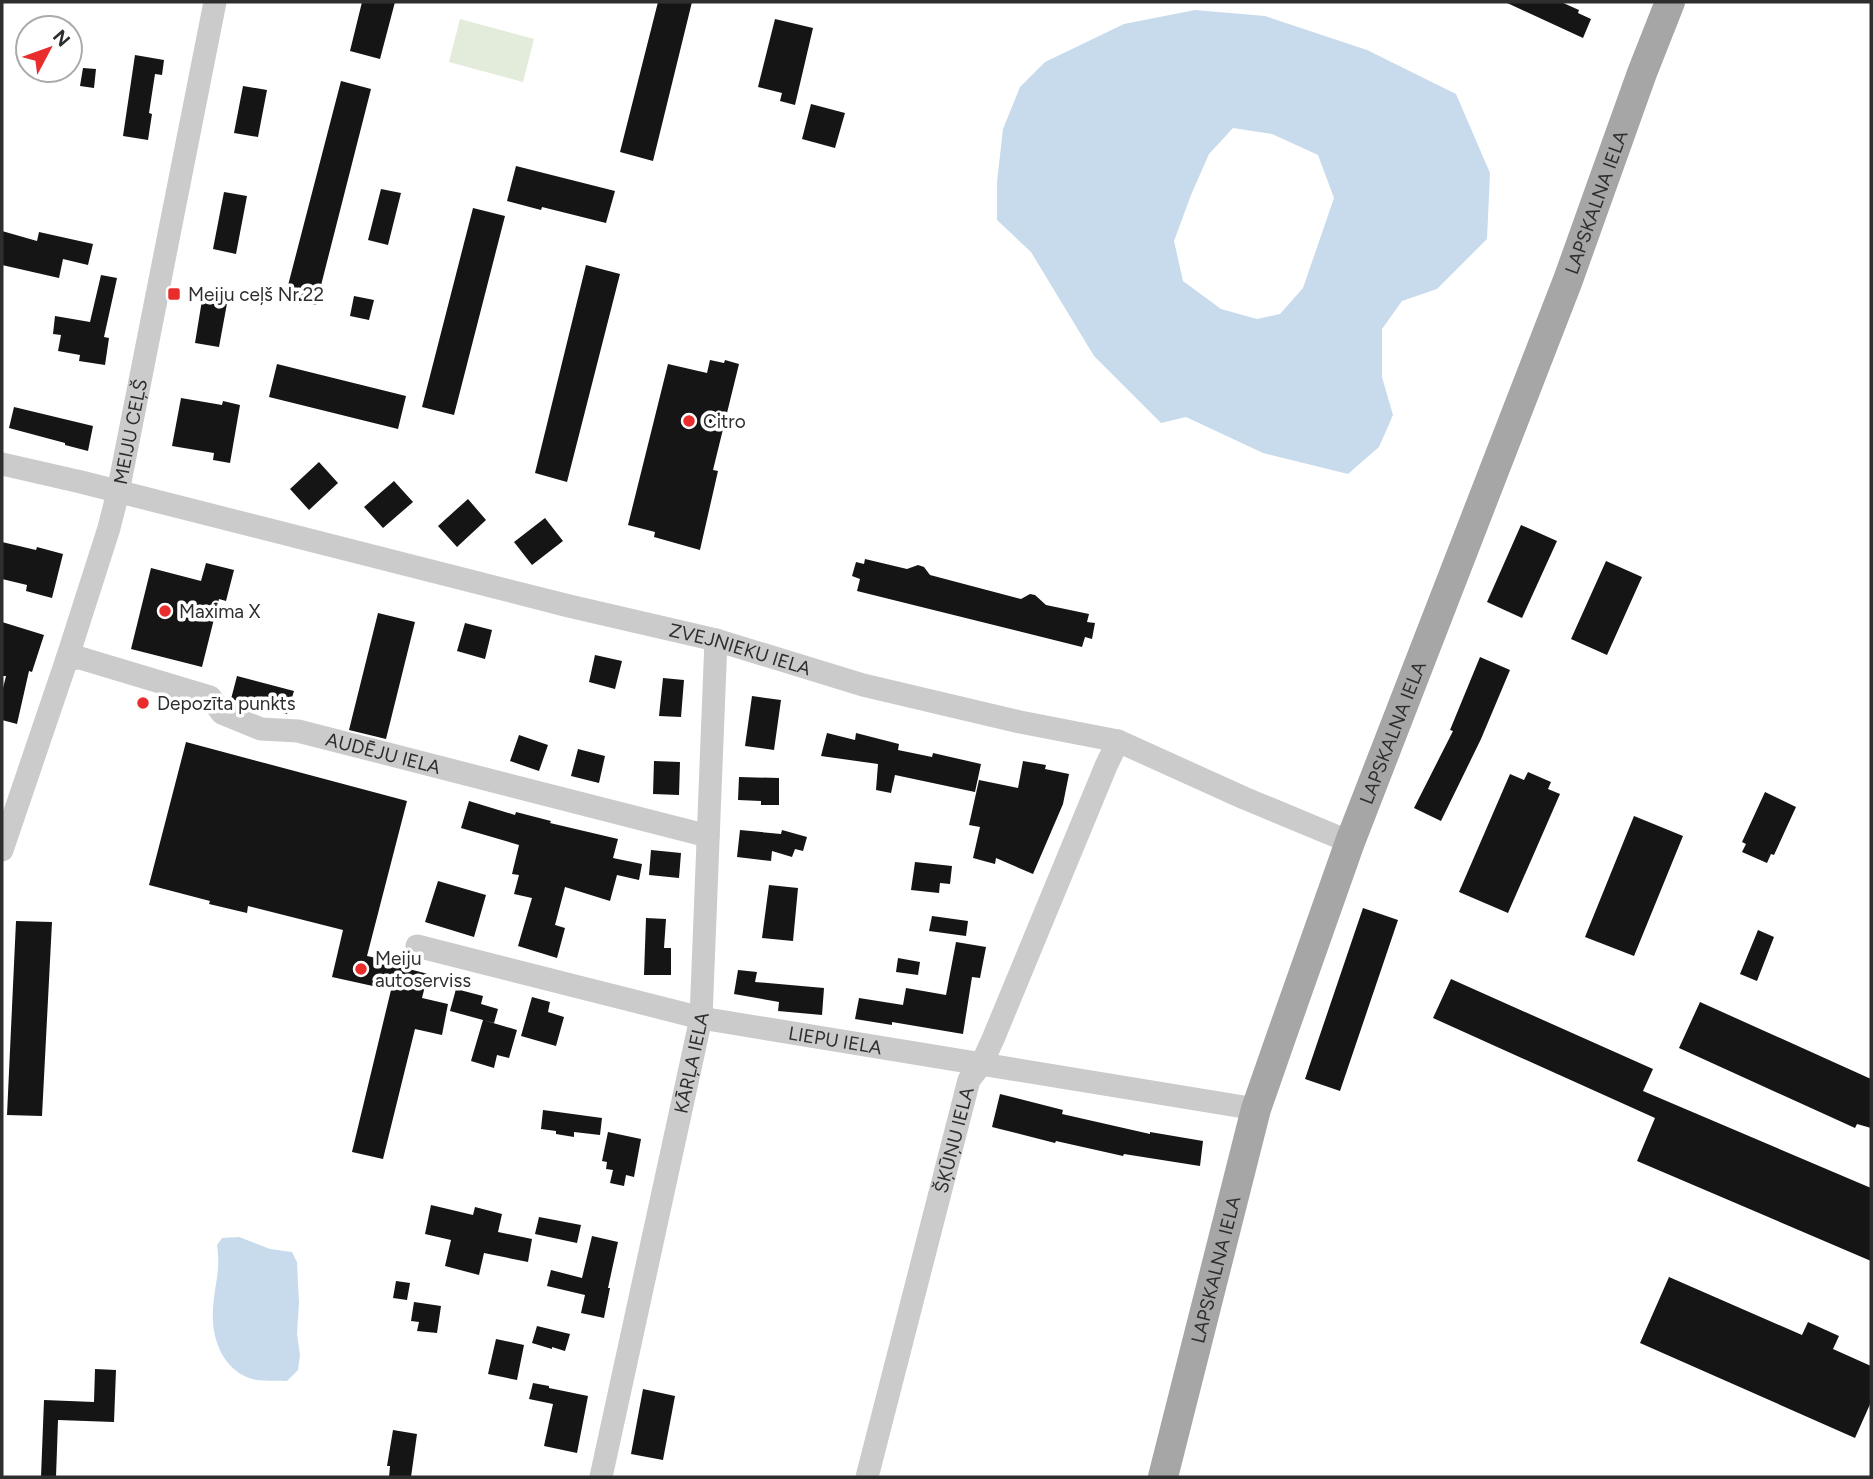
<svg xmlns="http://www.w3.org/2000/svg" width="1873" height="1479" viewBox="0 0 1873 1479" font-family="Figtree,sans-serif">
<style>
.green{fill:#e3ecdb}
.water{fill:#c7dbec;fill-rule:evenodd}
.building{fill:#151515}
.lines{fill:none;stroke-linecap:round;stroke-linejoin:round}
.minor{stroke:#cbcbcb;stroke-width:23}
.major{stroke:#a6a6a6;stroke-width:30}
.poi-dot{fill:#e92d2d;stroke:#fff;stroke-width:2.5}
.labels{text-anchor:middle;stroke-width:7;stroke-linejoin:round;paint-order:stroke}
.street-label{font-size:19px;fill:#2e2e2e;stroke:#fff}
.poi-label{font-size:19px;fill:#2e2e2e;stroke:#fff;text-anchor:start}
</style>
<rect width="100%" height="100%" fill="#fff"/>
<path class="green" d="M460 19 534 39 523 82 449 62Z"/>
<path class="water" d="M1195 10 1265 16 1367 50 1456 94 1490 173 1487 239 1437 289 1402 301 1382 329V377L1393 415 1379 447 1348 474 1263 453 1186 417 1161 423 1094 356 1031 252 997 220V182L1003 129 1020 87 1045 62 1124 24ZM1233 128 1272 134 1318 155 1334 198 1303 288 1280 314 1257 319 1221 309 1183 281 1174 241 1191 195 1209 154Z
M239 1237 270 1249 292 1252 297 1262 299 1303 297 1334 300 1355 298 1370 287 1381C275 1380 260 1382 249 1378 222 1368 211 1337 213 1310 214 1285 221 1272 217 1245L222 1238Z"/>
<path class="building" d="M362 2H395L380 59 350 51Z
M658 2H692L653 161 620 152Z
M1505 2H1561L1579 10 1578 13 1591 19 1583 38Z
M775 19 813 28 795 105 780 101 782 93 758 87Z
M135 55 164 60 162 75 155 74 149 113 152 114 148 140 123 136Z
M83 68 96 69 94 88 80 86Z
M341 81 371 89 316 305 285 297Z
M243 86 267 90 258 137 234 133Z
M811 104 845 113 835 148 802 139Z
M516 166 615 191 606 223 542 207 541 210 507 201Z
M381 189 401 193 388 245 368 240Z
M224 192 247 196 236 254 213 249Z
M473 208 505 216 454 415 422 407Z
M2 231 37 241 39 232 93 244 88 265 63 259 59 278 2 265Z
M586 265 620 274 567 482 535 473Z
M101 275 117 278 104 337 109 338 105 365 79 361 80 355 58 351 61 335 53 334 55 316 90 322Z
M203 294 228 298 219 347 195 343Z
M354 296 374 300 369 320 350 316Z
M710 360 724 363 725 360 739 364 713 470 718 471 700 550 654 537 655 532 628 525 668 364 707 373Z
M277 364 406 396 398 429 269 397Z
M181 398 222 405 223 401 240 405 230 463 213 460 214 453 172 446Z
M14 407 93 426 88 451 65 445V443L9 428Z
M319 462 338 483 309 510 290 489Z
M394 481 413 502 383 528 364 507Z
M468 499 486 520 457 547 438 526Z
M545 518 563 541 532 565 514 542Z
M1521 525 1557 541 1522 618 1487 602Z
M2 542 36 550 37 547 63 554 52 598 26 591 27 585 2 579Z
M865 559 907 569 918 565 924 567 930 575 1021 599 1030 594 1035 595 1046 605 1089 614 1087 622 1095 623 1092 639 1085 637 1082 647 857 591 860 579 852 576 856 562 864 564Z
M1606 561 1642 577 1607 655 1571 639Z
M206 563 234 570 226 601 219 599 202 667 131 649 151 568 201 581Z
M378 613 415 622 386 739 349 730Z
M2 622 44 635 32 672 29 671 17 724 2 720V692L6 676H2Z
M465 623 492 630 485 659 457 651Z
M595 655 622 661 615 689 589 682Z
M1480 657 1510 670 1481 739 1441 821 1414 808 1453 731 1450 730Z
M237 676 294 691 287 714 231 699Z
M663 678 684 680 681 717 659 716Z
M752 696 781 700 774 750 745 746Z
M827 733 855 740 856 733 899 744 898 750 932 757 933 753 981 764 975 792 895 775 891 793 876 790 878 764 821 756Z
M519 735 548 745 539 771 510 761Z
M186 742 407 801 367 956 391 961 390 964 428 974 422 998 448 1004 442 1035 415 1029 383 1159 352 1152 391 990 332 977 343 930 248 906 247 913 209 904 210 901 149 885Z
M578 749 605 756 599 783 571 776Z
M654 761 680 762 679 795 653 794Z
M1023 761 1046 765 1045 769 1069 774 1063 804 1033 874 996 858 995 864 973 858 980 827 969 825 979 780 1018 788Z
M1528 772 1551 782 1548 789 1560 794 1508 913 1459 892 1510 774 1524 780Z
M739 777 779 778V805H761V801L738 800Z
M1765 792 1796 807 1774 855 1771 854 1767 863 1742 852 1746 844 1742 842Z
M469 801 515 815 516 812 551 821 550 823 618 839 613 858 642 864 639 880 617 875 610 901 565 887 555 925 565 928 557 958 518 946 532 898 514 894 519 875 512 874 519 845 461 828Z
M1634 816 1683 836 1634 956 1585 937Z
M740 830 781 834 782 830 807 837 803 851 795 849 792 857 772 851 771 861 737 857Z
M651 850 681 853 679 878 649 875Z
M915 862 952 866 950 884 940 883 939 893 911 890Z
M438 881 486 895 474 937 425 922Z
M769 885 798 888 793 941 762 938Z
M1363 908 1398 920 1340 1091 1305 1079Z
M932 916 968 921 966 936 929 931Z
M646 918 666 919 664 948H671V975H644Z
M16 921 52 922 42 1116 7 1115Z
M1758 930 1774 937 1757 981 1740 974Z
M956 942 986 947 980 978 972 977 963 1034 892 1022V1025L855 1019 859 998 903 1005 906 988 946 995Z
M898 958 920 962 918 975 896 972Z
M738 970 757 972 755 982 824 988 822 1015 778 1011 779 1002 734 994Z
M1451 979 1653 1069 1643 1091 1871 1188V1261L1637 1161 1655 1118 1433 1018Z
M456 989 483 996 481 1004 498 1009 494 1023 450 1011Z
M532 997 550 1002 548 1012 564 1017 556 1046 521 1036Z
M1700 1002 1871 1079V1128L1857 1124 1855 1128 1679 1048Z
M483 1020 517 1030 509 1058 497 1055 494 1068 471 1061Z
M1000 1094 1063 1110 1062 1114 1150 1134V1132L1203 1141 1200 1166 1124 1154 1123 1156 1056 1141 1055 1143 992 1127Z
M543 1110 602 1118 600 1135 574 1132V1137L556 1134V1131L541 1129Z
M608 1132 641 1139 634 1177 626 1175 624 1186 610 1183 613 1170 606 1169 607 1162 602 1161Z
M431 1205 473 1215 475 1207 502 1214 498 1232 532 1239 528 1262 484 1253 479 1275 445 1266 451 1240 425 1234Z
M539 1217 581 1225 577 1243 535 1234Z
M592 1236 618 1242 608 1288H610L604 1318 581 1313 585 1295 547 1286 551 1270 582 1278Z
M1669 1277 1802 1335 1808 1322 1839 1336 1833 1349 1871 1366V1402L1855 1438 1640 1343Z
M396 1281 410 1283 407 1300 393 1298Z
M414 1302 441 1306 437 1333 417 1331 419 1322 411 1321Z
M537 1326 570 1334 565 1351 552 1347V1349L532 1343Z
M496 1339 524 1345 517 1380 488 1374Z
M95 1369 116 1370 114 1422 58 1420 56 1477H41L44 1400 94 1402Z
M533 1383 549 1386V1388L588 1396 577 1453 544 1446 553 1404 529 1399Z
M643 1389 675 1396 663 1460 631 1454Z
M393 1430 417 1434 411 1477H389L390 1466H387Z"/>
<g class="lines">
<g class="minor">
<path id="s1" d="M2 464 81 482 569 606 716 640 863 685 1020 722 1118 741 1244 798 1350 842"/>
<path id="s2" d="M67 659 80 658 210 697 222 713 261 729 298 731 708 836"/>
<path id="s3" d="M2 850 67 659 109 528 118 492 215 2"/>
<path id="s4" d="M417 946 701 1018 1256 1109"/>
<path id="s5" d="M601 1477 701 1018 716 640"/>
<path id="s6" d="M867 1477 969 1080 982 1063 993 1039 1106 766 1118 741"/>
</g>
<path class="major" id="s7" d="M1163 1477 1256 1109 1279 1043 1350 842 1568 280 1642 73 1670 2"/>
</g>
<g class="poi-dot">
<rect x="167" y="287" width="14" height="14" rx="3.5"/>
<circle cx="689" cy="421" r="7"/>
<circle cx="165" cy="611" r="7"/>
<circle cx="143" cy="703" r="7"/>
<circle cx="361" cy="969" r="7"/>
</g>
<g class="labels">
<g class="street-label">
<text dy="7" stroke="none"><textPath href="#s7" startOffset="1348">LAPSKALNA IELA</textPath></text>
<text dy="7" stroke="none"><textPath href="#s3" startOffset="438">MEIJU CEĻŠ</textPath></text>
<text dy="7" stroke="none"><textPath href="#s1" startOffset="761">ZVEJNIEKU IELA</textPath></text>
<text dy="7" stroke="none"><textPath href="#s7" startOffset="780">LAPSKALNA IELA</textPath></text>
<text dy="7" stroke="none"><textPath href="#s2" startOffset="336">AUDĒJU IELA</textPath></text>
<text dy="7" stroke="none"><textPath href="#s4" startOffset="429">LIEPU IELA</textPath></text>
<text dy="7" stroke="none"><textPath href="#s5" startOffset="424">KĀRĻA IELA</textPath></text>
<text dy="7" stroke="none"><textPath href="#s6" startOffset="348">ŠĶŪŅU IELA</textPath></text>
<text dy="7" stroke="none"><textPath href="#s7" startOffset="214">LAPSKALNA IELA</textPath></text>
</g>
<g class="poi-label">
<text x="188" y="301">Meiju ceļš Nr.22</text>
<text x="703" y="428">Citro</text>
<text x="179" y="618">Maxima X</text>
<text x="157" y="710">Depozīta punkts</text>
<text x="375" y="965">Meiju<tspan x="375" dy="22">autoserviss</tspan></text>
</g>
</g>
<rect width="1873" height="1479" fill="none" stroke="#2e2e2e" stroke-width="7"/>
<g transform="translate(49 49) rotate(49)"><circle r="33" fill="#ffffff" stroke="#ababab" stroke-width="2"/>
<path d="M0-5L12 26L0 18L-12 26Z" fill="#e92d2d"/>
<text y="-10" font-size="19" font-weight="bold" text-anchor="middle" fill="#2e2e2e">N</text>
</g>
</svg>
